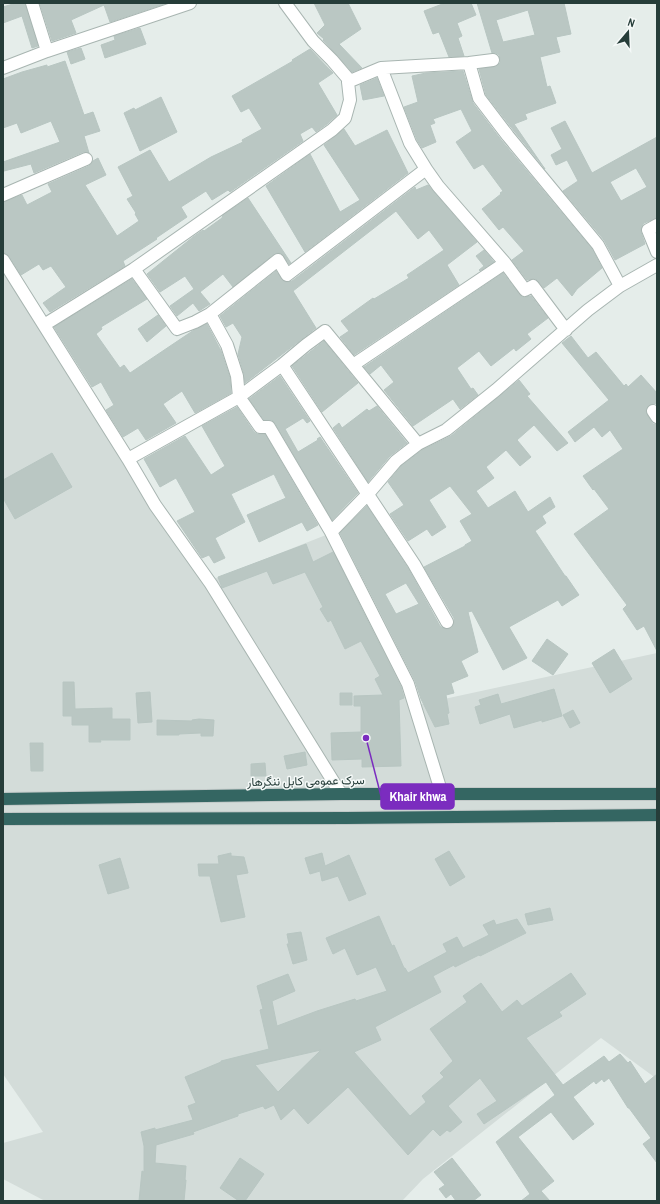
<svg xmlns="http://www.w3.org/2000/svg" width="660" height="1204" viewBox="0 0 660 1204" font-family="'Archivo Narrow',Vazirmatn,sans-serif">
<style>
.built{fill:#d3dcd9}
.building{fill:#bac7c3;stroke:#b8c6c2;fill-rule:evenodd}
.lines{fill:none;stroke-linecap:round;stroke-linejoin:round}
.minor-casing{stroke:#a8b5b1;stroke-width:14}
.highway-casing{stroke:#c2c9c8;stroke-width:14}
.minor{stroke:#fff;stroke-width:12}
.highway{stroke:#346662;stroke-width:12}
.labels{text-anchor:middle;stroke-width:3;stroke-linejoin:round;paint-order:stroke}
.street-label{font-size:12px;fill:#263d39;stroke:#f5f9f8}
.leader{fill:none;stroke:#7b2cbf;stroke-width:1.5}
.callout-dot{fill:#7b2cbf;stroke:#f5f9f8;stroke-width:1.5}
.callout{fill:#7b2cbf;stroke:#7b2cbf;stroke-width:1.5}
.callout-label{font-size:13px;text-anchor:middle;font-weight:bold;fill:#fff}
</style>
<rect width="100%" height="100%" fill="#e5edea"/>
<path class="built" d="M3 245 119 450 204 583 326 535 421 704 657 653V1079L601 1038 423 1179 402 1201H45L3 1179V1143L43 1132 3 1074Z"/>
<path class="building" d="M16 3H25L38 46 32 48 22 16 3 23V7Z
M42 3H164V4L110 22 104 5 71 20 76 33 52 41 40 4Z
M314 3H348L361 29 339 44 362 68 352 72 323 40 324 39 317 33 325 25Z
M445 3H471L476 15 457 23 462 36 458 38 464 56 449 57 439 32 433 34 424 11Z
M477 3H564L571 34 556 37 560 52 540 57 547 87 550 86 556 103 525 114 527 119 514 124 545 169 514 131 486 95 479 69 497 66 500 63V59L499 55 496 53H492ZM528 10 535 35 503 42 496 20Z
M140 28 146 44 105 58 101 45 115 40 114 36Z
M81 48 85 59 71 64 67 52Z
M310 49 333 73 318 83 337 115 327 124 316 132 312 127 300 134 303 141 230 192 228 190 212 200 206 191 181 207 187 217 156 238 157 239 123 261 125 266 50 312 43 303 66 287 51 266 43 270 39 264 21 275 9 256 7 254 3 253V202L22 195 27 205 52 192 48 184 89 166 93 161 98 158 106 175 85 185 117 236 139 221 135 214 136 213 127 199 133 196 118 167 150 150 169 182 211 157 243 142 242 140 262 129 249 108 241 112 232 96 293 61 292 60Z
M65 61 84 115 93 112 100 131 84 136 89 153 83 152 34 173 31 164 4 171 3 162 60 142 51 121 21 133 17 123 3 128V79L22 72 47 65V67Z
M463 71 473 103 502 141 592 249 602 268 577 289 572 296 557 278 544 288 536 279H533L527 280 512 260 524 251 503 227 499 230 482 209 501 194 500 193 503 191 483 164 474 169 456 142 472 131 461 109 433 119 435 123 430 125 436 142 422 148 417 140 404 107 418 102 412 76 426 73Z
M377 78 384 96 363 100 360 85Z
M161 97 177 132 140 151 124 113 134 108 135 110Z
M565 121 592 173 657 137V218L644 223 642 226 641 232 645 244 615 260 604 240 563 191 578 181 567 160 556 165 551 155 562 149 551 128ZM636 168 647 187 621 201 610 182Z
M344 129 355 146 387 130 408 173 305 252 266 186 310 154 340 212 360 200 324 145Z
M428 185 477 242 447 265 459 285 354 355 340 337 349 331 341 321 373 298 374 299 409 278 407 275 444 250 429 230 418 239 396 211 293 291 316 328 245 383 244 374 238 354 242 337 233 323 226 327 220 316 276 271 283 281 287 282 292 281 415 187 416 190Z
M248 198 291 263 289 264 282 254 278 253 274 254 233 287 223 274 200 292 210 304 199 311 193 303 177 316 170 306 194 289 185 276 160 292 147 274 193 237 203 230 204 231 222 218 223 215Z
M484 250 494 262 480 271 479 270 484 266 476 256Z
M503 273 521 296 525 297 531 296 548 318 527 334 531 339 516 351 514 348 491 366 479 351 457 368 471 389 473 388 478 395 460 409 453 399 413 426 384 390 394 382 381 365 370 374 364 367Z
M132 279 147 299 101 327 102 329 96 334 120 368 124 365 130 373 194 330 207 324 221 351 230 378 231 393 195 413 182 391 163 404 176 423 146 440 138 428 123 437 106 410 114 405 101 382 92 387 54 327Z
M158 315 166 326 147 342 138 329Z
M571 336 588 358 596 352 624 386 626 384 628 387 641 375 657 393V403L649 405 646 411 651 421 653 424H657V651L644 626 637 630 623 609 627 605 574 534 609 509 594 489 593 490 583 476 623 449 610 430 602 437 594 427 575 442 568 432 609 400 562 343Z
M324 341 358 383 322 412 292 366Z
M280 376 310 421 307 423 303 418 285 429 298 452 318 440 317 439 320 437 358 493 332 520 275 423 272 420H264L249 399Z
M519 380 530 394 527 396 568 443 557 451 534 425 517 440 531 457 520 466 506 450 486 467 494 478 476 491 488 508 515 491 528 512 550 497 555 507 542 516 546 523 535 531 565 576H566L579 595 562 606 558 600 509 627 527 658 503 670 472 611 468 612 478 652 461 661 468 676 451 683 454 693 446 695 449 713 447 714 449 724 435 727 421 699 415 681 340 533 367 506 408 568 440 626 443 628 447 629 451 628 454 622V618L424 567 465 546V545L472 541 460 521 472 514 450 486 429 500 446 527 432 536 427 529 408 541 390 514 404 505 388 482 401 466 422 450 451 436ZM406 583 419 604 396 614 385 594Z
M377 406 407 443 390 456 368 482 333 428 339 423 342 428 367 409 369 411Z
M237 407 254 432 257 434H265L318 525 307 531 302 522 259 542 247 515 286 498 274 474 231 494 245 522 215 538 225 558 214 563 209 555 202 558 177 521 195 512 176 478 160 487 144 459 185 436 211 475 225 466 202 426Z
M52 453 72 487 15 519 3 498V480Z
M306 544 313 562 333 552 401 687 404 698 399 700 401 766 362 767V759L332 760 331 733 361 732V706H354V696L383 695 375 679 380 676 361 641 345 649 331 620 328 622 320 609 323 607 305 572 273 584 267 571 222 588 221 585 218 577Z
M547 639 568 654 553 675 532 661Z
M614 649 632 679 610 693 592 663Z
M63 682H74L75 709 112 708V719H130V740H100L101 742H89V725H72V716H63Z
M554 689 562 716 542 722V720L514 728 510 714 480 724 475 707 481 705 479 700 498 694 501 704Z
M150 692 152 722 138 723 136 693Z
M340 693H352V705H340Z
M573 710 580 723 570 728 563 715Z
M199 719 214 720 213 736H201V733L179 734V735H157V720L192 721V720Z
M30 743H43V771H31Z
M305 752 307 765 287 769 284 756Z
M265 763 266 776H251V764Z
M449 851 465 877 450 886 435 859Z
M231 853V856L244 857 248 873 236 875 245 917 221 922 210 876H199L198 864H219L218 856Z
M322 853 325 866 349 855 366 894 349 901 338 876 322 881 320 871 310 874 305 858Z
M120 858 129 888 108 894 99 865Z
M550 908 553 920 528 925 525 914Z
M379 916 392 946 394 945 404 968H405L408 973 447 952 443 944 457 937 463 948 489 935 483 925 494 920 496 925 517 919 526 933 480 956 479 955 455 967 454 965 433 976 441 992 375 1027 381 1040 354 1052 410 1116 426 1102 422 1096 444 1077 440 1073 453 1061 430 1029 467 1002 463 996 481 983 502 1012 517 1000 522 1006 571 973 586 994 559 1012 562 1016 526 1038 563 1085 604 1056 609 1062 620 1054 628 1063 630 1061 645 1084 657 1074V1163L643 1144 651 1138 629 1108H628L609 1078 604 1082 602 1079 596 1084 594 1081 573 1097 594 1124 573 1140 551 1112 518 1137 554 1181 541 1191 550 1201H521L530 1194 496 1142 555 1095 546 1082 484 1124 477 1114 497 1101 480 1078 448 1106 462 1122 450 1132 447 1130 440 1136 433 1129 408 1155 348 1087 308 1124 294 1108 281 1120 274 1105 265 1109 263 1106 238 1114V1116L193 1132 194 1134 156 1145 155 1163 186 1166 185 1180H186L184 1201H139L142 1171 144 1172V1146L141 1132 155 1128V1130L193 1120 188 1106 196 1103 185 1077 221 1062V1061L269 1049 260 1010 263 1009 257 986 288 974 295 991 272 1001 277 1026 317 1011 355 999 356 1001 387 991 376 967 357 975 345 948 333 954 326 938ZM321 1050 278 1092 255 1065Z
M301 932 307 960 293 964 287 944H289L287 934Z
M240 1158 264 1174 245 1201H239L220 1188Z
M452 1158 481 1195 473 1201H456L451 1194 446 1198 439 1189 445 1185 434 1172Z"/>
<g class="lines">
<g class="minor-casing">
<path id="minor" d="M32 3 47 51
M469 63 479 98 508 136 598 245 620 286
M3 68 47 51 190 3
M381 68 410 143 426 169 438 186 505 263 525 290 533 286 566 330
M350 81 381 68 469 63 493 60
M3 195 86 159
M657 225 648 230 657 252
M3 260 128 459 155 505 211 584 341 794
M134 269 177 329 195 322 210 314 278 260 287 275 426 169
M210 314 227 345 237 376 239 397 260 427H269L331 532 408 684 442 794
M44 325 134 269 332 130 345 118 350 100 348 82 350 81 332 60 313 41 285 3
M282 365 414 564 447 622
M353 365 505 263
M653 411 657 417
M128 459 239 397 282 365 306 345 325 331 418 444
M331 532 367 495 396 461 418 444 446 430 496 390 588 310 620 286 657 265"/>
</g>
<g class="highway-casing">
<path id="highway" d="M3 799 341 794H657
M3 819 346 818 657 815"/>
</g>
<use href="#minor" class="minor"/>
<use href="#highway" class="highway"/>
</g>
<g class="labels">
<g class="street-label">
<text transform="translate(306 781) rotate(-1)" y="4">سرک عمومی کابل ننگرهار</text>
</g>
</g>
<path class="leader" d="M366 738L381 796"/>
<circle class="callout-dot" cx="366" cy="738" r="4"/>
<rect class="callout" x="381" y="784" width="73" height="25" rx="4"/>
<g class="callout-label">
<text x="418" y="801">Khair khwa</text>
</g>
<rect width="660" height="1204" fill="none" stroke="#263d39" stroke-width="8"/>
<g transform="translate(628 32) rotate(19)" stroke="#f5f9f8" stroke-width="3" paint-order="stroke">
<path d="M0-3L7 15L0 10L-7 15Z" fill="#263d39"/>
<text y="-6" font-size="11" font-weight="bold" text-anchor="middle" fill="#263d39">N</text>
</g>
</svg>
